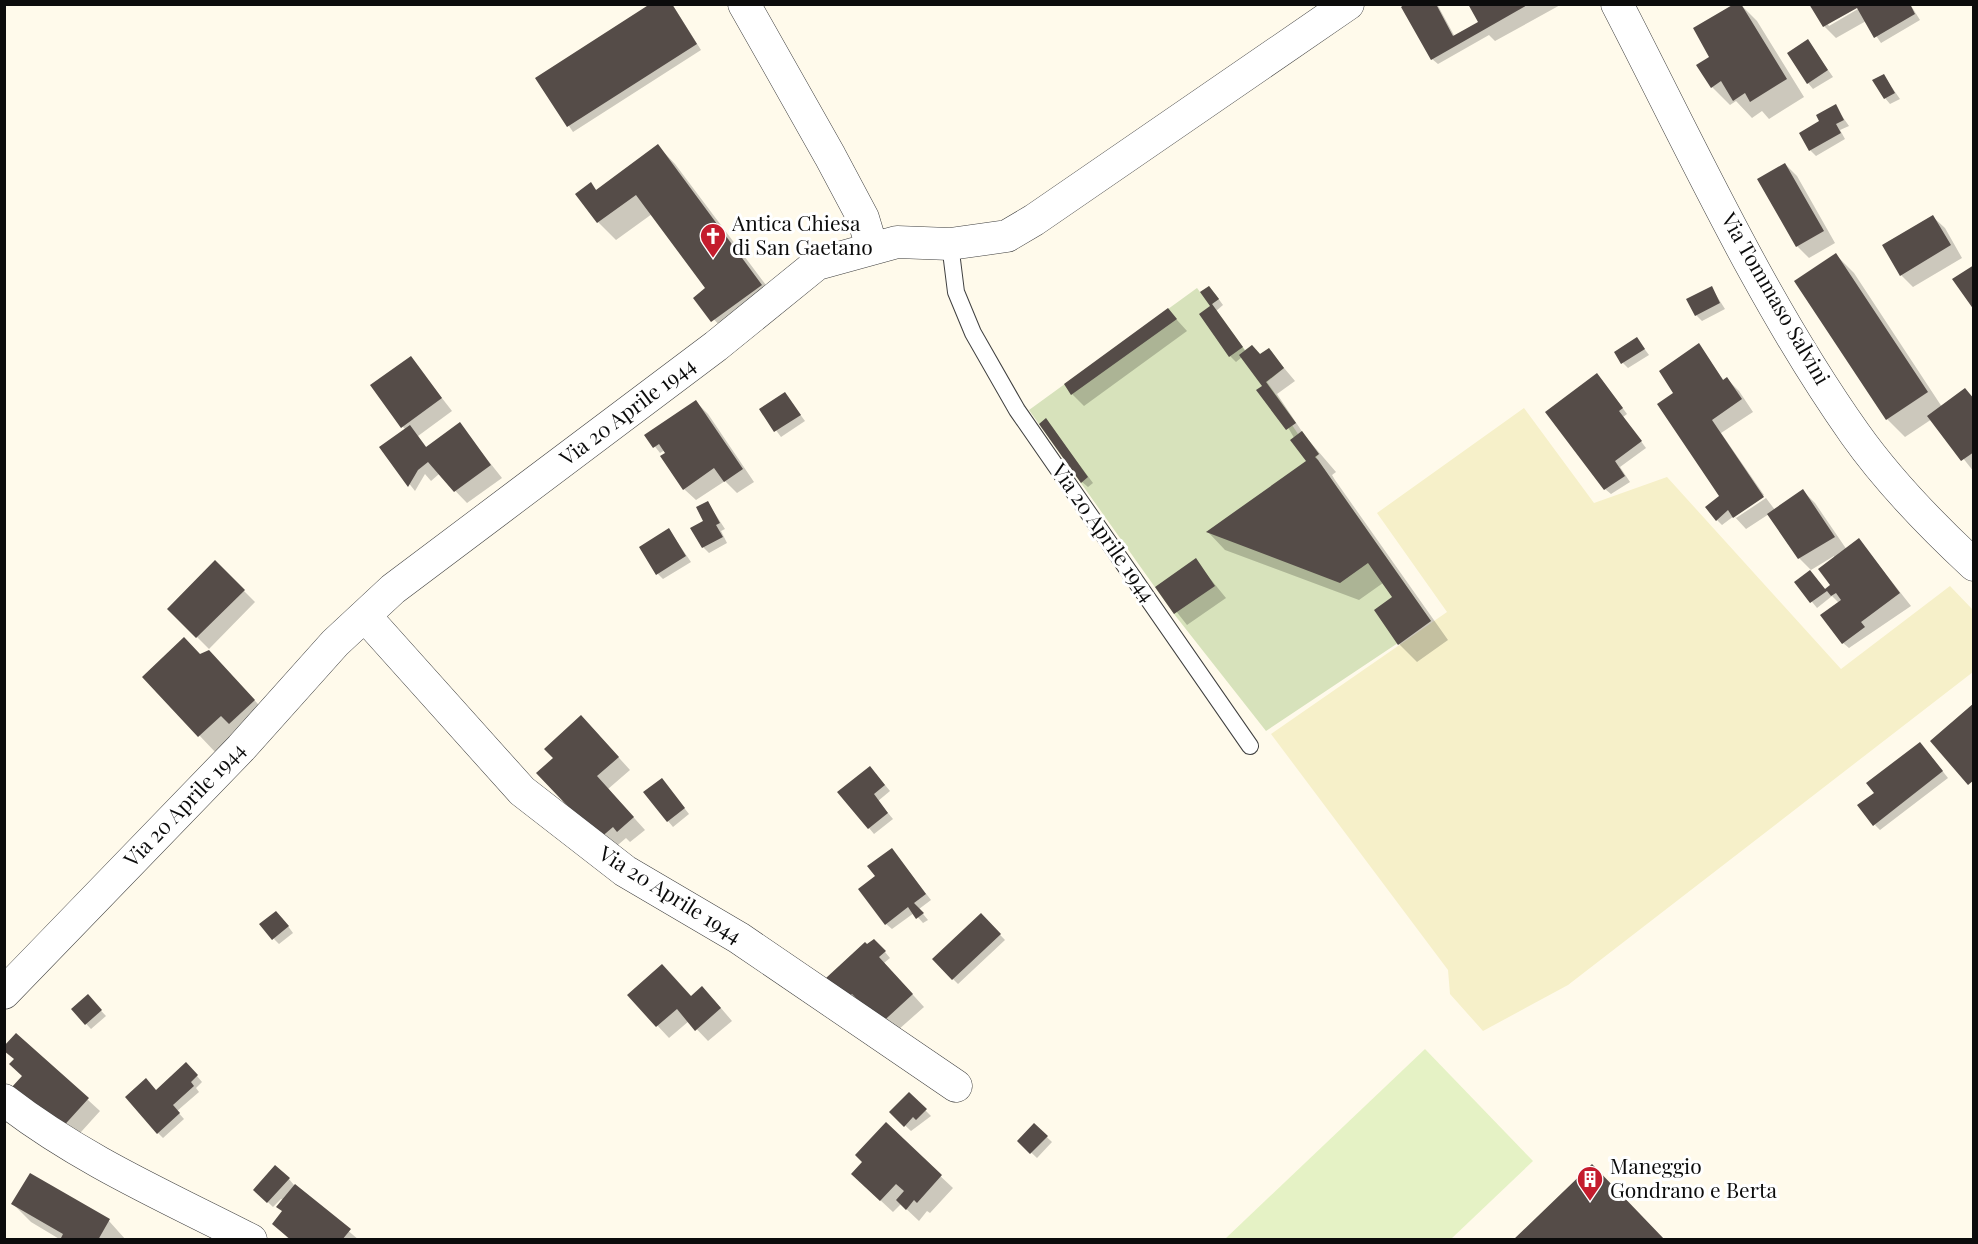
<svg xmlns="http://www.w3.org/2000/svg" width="1978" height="1244" viewBox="0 0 1978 1244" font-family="'Playfair Display',serif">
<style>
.farmland{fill:#f6f0c9}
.cemetery{fill:#d7e2bb}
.pitch{fill:#e5f2c5}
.shadow{fill:#0003;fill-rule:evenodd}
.building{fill:#554c48}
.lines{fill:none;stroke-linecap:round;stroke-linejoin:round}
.lane-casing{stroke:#3f3f3f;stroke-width:18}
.street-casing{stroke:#3f3f3f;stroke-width:33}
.lane{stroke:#fff;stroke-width:16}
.street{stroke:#fff;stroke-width:32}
.labels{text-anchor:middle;stroke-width:6;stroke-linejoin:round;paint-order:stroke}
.poi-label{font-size:21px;fill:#0c0c0c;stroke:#fff;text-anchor:start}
.street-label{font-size:21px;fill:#0c0c0c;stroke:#fff}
</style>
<rect width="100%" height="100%" fill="#fffaeb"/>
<path class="farmland" d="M1524 408 1594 503 1667 477 1841 669 1950 586 1973 610V672L1568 985 1483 1031 1450 994 1448 970 1271 734 1447 612 1377 513Z"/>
<path class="cemetery" d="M1209 286 1219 299 1212 304 1243 347 1245 350 1252 345 1260 354 1269 348 1284 368 1267 382 1296 423 1292 425 1298 434 1302 431 1319 454 1316 457 1318 460 1431 621 1266 731 1174 614 1029 410 1197 288 1200 292Z"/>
<path class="pitch" d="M1425 1049 1533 1161 1451 1239H1225Z"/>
<path class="shadow" d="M652 4H672L701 50 573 132 537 78Z
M1408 4H1437L1455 37 1480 23 1469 4H1562L1495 41 1489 35 1438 64 1432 59Z
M1740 4 1757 21 1804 97 1769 119 1762 111 1752 118 1736 101 1730 105 1712 87 1698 66 1711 57Z
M1811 4H1910L1920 20 1881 43 1866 21 1836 38 1824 26ZM1858 5V9L1829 26 1827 23Z
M1808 41 1833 77 1813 89 1808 83Z
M1884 76 1900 99 1890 104 1885 98Z
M1835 106 1849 126 1840 130 1845 139 1816 156 1810 150 1821 122Z
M658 146 675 164 784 309 736 344 695 298 707 289 652 214 616 240 598 222 591 184 597 191Z
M1785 164 1797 176 1835 243 1809 258 1797 246Z
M1933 217 1945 228 1962 258 1913 287 1901 275Z
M1836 255 1854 273 1942 407 1965 390 1974 398V472L1932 419 1905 437 1887 419Z
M1711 287 1725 309 1702 321 1696 315Z
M1215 294 1223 305 1216 311 1246 352 1261 356 1269 350 1295 381 1277 394 1305 436 1336 472 1332 475 1335 480 1448 640 1417 662 1399 644 1394 598 1383 583 1359 600 1225 550 1208 532 1308 462 1264 386 1242 357 1236 362 1230 356 1211 305Z
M1168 310 1187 331 1084 406 1072 394Z
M1637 339 1649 355 1628 368 1623 363Z
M1699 345 1724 381 1727 379 1739 391 1753 412 1721 433 1764 495 1734 515 1736 518 1766 498 1775 510 1803 491 1815 503 1847 550 1859 540 1911 606 1849 648 1843 643 1839 603 1832 596 1817 608 1796 582 1810 572 1826 590 1832 585 1834 556 1811 570 1799 558 1769 514 1746 529 1734 516 1722 525 1717 520 1721 497 1676 393Z
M424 375 452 411 418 436 427 448 459 424 502 478 467 503 439 474 431 481 425 474 415 491 381 448 406 430 403 427Z
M1602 380 1627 414 1623 417 1646 448 1620 467 1630 482 1611 494 1605 489Z
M785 394 805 421 781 437 761 410Z
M696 402 708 414 754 482 737 493 725 481 696 500 684 489 668 453 665 450 660 453 646 435Z
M1046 420 1093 483 1088 487 1082 482Z
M708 503 725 529 721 531 727 543 709 553 703 547Z
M669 530 691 562 663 579 658 574Z
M1195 560 1226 598 1187 625 1157 587Z
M215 562 255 602 209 649 169 609Z
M209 652 272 719 217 754 144 677Z
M593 729 630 770 608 789 645 830 630 842 626 838 612 850 600 838Z
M1925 749 1948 778 1880 830 1875 825Z
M876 774 890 791 878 801 893 819 874 834 869 828Z
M667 786 689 814 673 827 668 821Z
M892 850 931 900 919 909 928 920 923 923 914 913 892 929 886 924 877 877Z
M981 915 1005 940 958 984 934 960Z
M282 918 293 933 279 944 274 939Z
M880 946 890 958 884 963 924 1007 889 1038 846 999Z
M629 995 714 1000 732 1021 708 1041 689 1021 669 1038Z
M87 996 106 1016 91 1029 73 1010Z
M17 1035 100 1111 72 1142 23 1076 15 1059Z
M192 1070 202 1082 196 1088 199 1092 177 1111 184 1119 163 1138 158 1133Z
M909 1094 931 1116 911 1131 891 1112Z
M886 1125 953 1188 930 1213 927 1211 919 1221 901 1204 893 1212 865 1186 864 1162Z
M1034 1125 1052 1142 1037 1158 1019 1141Z
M31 1175 109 1221 126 1240H61L31 1222 13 1204Z
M289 1179 294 1185 359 1240H290L274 1224 283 1212V1200L281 1199 273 1207 255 1190Z"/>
<path class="building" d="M650 4H672L697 44 567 127 535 78Z
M1405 4H1436L1453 36 1478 22 1468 4H1529L1431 60 1401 7Z
M1734 4H1741L1787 79 1750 102 1745 93 1733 101 1721 81 1711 88 1696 65 1709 57 1693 28Z
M1809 4H1910L1915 14 1874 38 1857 8 1823 27Z
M1808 39 1828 70 1807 84 1787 53Z
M1884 74 1895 93 1884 99 1872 80Z
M1836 104 1844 120 1836 124 1841 133 1809 151 1799 133 1819 121 1816 115Z
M658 144 762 285 711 322 693 298 705 288 636 195 597 223 575 194 591 182 596 190Z
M1785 163 1824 231 1796 247 1757 179Z
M1933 215 1951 245 1900 276 1882 245Z
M1836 253 1928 392 1886 420 1794 281Z
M1974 265V310L1952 279Z
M1209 286 1219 299 1212 304 1243 347 1229 357 1199 314 1210 306 1200 292Z
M1712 286 1720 303 1695 316 1686 299Z
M1168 308 1177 319 1071 395 1064 384Z
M1637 337 1645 349 1621 364 1614 352Z
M1699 343 1723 380 1727 377 1742 399 1712 420 1764 497 1733 518 1728 510 1716 521 1705 507 1719 496 1657 404 1673 393 1659 371Z
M1252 345 1260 354 1269 348 1284 368 1266 382 1296 423 1286 430 1256 390 1262 386 1239 355Z
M411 356 442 398 401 428 370 385Z
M1597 373 1623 408 1619 411 1642 441 1615 461 1625 476 1604 490 1545 412Z
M1965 388 1974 399V452L1961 461 1927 416Z
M785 392 801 415 774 432 759 409Z
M696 400 743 469 724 482 714 468 683 490 660 456 665 453 659 444 653 448 644 435Z
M1046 418 1088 477 1081 483 1039 424Z
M460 422 491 465 454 492 428 462 418 470 408 487 379 447 410 425 426 447Z
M1302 431 1319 454 1315 457 1318 460 1431 621 1398 645 1374 610 1392 597 1368 563 1340 583 1206 532 1306 461 1290 440Z
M1803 489 1835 537 1798 559 1767 514Z
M708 501 720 523 716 525 723 537 702 548 690 528 703 521 696 507Z
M669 528 686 556 656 575 639 547Z
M1859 538 1900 593 1861 622 1865 627 1842 644 1820 615 1841 600 1836 593 1831 596 1827 591 1810 603 1794 582 1810 570 1825 589 1830 585 1818 569Z
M1196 558 1215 586 1174 614 1155 587Z
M215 560 245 590 196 638 167 609Z
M184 637 200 654 209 650 255 700 229 724 221 716 198 737 142 677Z
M1974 703V780L1968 785 1930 741Z
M581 715 619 757 597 776 634 817 617 832 613 827 599 839 536 773 553 758 544 749Z
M1920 742 1943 771 1873 826 1857 805 1874 793 1866 783Z
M870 766 885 785 874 794 888 813 868 829 837 792Z
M662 778 685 808 667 822 643 792Z
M892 848 926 894 914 903 924 913 916 919 908 907 885 925 858 889 875 876 867 866Z
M276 911 289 926 272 940 259 924Z
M981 913 1001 934 952 980 932 959Z
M874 939 886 951 879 957 913 994 876 1028 872 1015 852 994 845 1000 826 978 865 942 867 944Z
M662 964 691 996 702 986 721 1008 695 1031 677 1009 656 1027 627 995Z
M88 994 102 1010 85 1025 71 1009Z
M16 1033 89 1098 59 1131 11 1088 22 1076 9 1064 14 1059 4 1051V1046Z
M186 1062 198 1075 191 1082 194 1086 173 1105 180 1113 157 1134 125 1097 146 1078 156 1090Z
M909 1092 927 1109 916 1120 913 1117 904 1127 889 1112Z
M886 1122 942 1175 917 1203 914 1200 906 1210 896 1200 904 1191 896 1184 880 1201 851 1174 862 1162 855 1155Z
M1034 1123 1048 1136 1030 1154 1017 1141Z
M1592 1164 1665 1240H1513Z
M275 1165 290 1178 267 1203 253 1190Z
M30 1173 110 1219 98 1240H60L63 1234 11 1204Z
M295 1184 351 1229 342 1240H291L272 1224 282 1211 276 1207Z"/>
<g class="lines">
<g class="lane-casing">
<path id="lane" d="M950 244 956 292 973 333 1017 410 1250 746"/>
</g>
<g class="street-casing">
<path id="street" d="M744 4 830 156 863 218 872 248
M1617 4C1692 149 1761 301 1855 434 1889 482 1931 525 1974 565
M365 616 522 791 625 871 739 938 956 1086
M4 993 241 748 335 643 393 589 716 346 817 264 897 242 950 244 1007 236 1034 220 1348 4
M4 1100C80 1159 167 1197 251 1240"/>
</g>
<use href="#lane" class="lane"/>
<use href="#street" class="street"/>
</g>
<defs>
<g id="church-pin" transform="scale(1.35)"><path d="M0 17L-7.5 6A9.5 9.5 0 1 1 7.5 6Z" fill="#c41c2d" stroke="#fff"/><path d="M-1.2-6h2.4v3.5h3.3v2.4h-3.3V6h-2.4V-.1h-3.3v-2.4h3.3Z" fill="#fff"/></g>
<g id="building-pin" transform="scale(1.35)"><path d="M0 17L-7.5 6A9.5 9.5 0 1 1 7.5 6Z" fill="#c41c2d" stroke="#fff"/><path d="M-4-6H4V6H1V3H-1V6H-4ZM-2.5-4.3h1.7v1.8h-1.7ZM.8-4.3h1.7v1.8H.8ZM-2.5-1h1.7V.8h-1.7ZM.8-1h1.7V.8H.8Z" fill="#fff"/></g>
</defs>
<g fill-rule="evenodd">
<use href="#church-pin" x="713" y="236"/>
<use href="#building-pin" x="1590" y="1179"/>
</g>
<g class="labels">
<g class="poi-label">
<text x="732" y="231">Antica Chiesa<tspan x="732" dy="24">di San Gaetano</tspan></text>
<text x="1610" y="1174">Maneggio<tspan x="1610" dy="24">Gondrano e Berta</tspan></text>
</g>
<g class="street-label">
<text transform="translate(1775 299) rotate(60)" y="7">Via Tommaso Salvini</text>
<text transform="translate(628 412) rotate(-37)" y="7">Via 20 Aprile 1944</text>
<text transform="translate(1103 533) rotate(55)" y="7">Via 20 Aprile 1944</text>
<text transform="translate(185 805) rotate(-46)" y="7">Via 20 Aprile 1944</text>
<text transform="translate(670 895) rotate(32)" y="7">Via 20 Aprile 1944</text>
</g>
</g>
<rect width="1978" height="1244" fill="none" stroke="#0c0c0c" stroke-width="12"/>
</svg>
